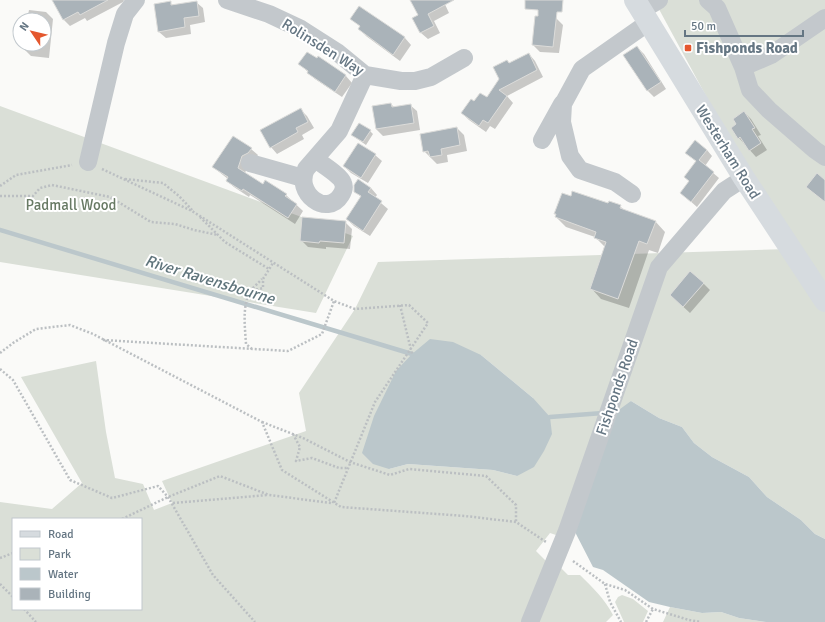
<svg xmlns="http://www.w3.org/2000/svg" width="825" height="622" viewBox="0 0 825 622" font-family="Signika,sans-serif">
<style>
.green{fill:#dadfd7;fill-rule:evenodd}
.water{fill:#bbc7cb}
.shadow{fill:#0003}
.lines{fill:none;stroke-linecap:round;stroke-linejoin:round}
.stream{stroke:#bbc7cb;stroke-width:4.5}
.building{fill:#aab3b9;stroke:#dcdcda}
.path{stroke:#bbbfc2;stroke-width:2.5;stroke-dasharray:2 2;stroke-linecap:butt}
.minor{stroke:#c3c8cc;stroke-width:18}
.major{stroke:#d6dbdf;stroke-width:22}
.poi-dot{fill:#e4572e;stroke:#fff;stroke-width:1.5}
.labels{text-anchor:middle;stroke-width:4;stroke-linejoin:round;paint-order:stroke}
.street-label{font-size:15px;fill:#657683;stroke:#fff}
.poi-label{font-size:15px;font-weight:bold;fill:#657683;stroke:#fff;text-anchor:start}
.park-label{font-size:15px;fill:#687a64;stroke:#fff}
.water-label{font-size:16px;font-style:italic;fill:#60757c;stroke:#fff}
</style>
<rect width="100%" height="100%" fill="#fafaf8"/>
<path class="green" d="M654 0H825V539L815 534 801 520 767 497 749 477 712 457 694 443 682 427 659 418 631 401 556 535 550 533 536 551 548 563 561 568 568 575H580C592 587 605 599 613 615L606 622H0V502L52 509 82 483 21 377 96 361 106 432 115 478 143 484 154 510 172 503 162 481 306 431 299 393 355 309 378 262 789 249ZM481 355 533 398 517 476 493 470 408 464 389 469ZM13 519H141V609H13Z
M0 106 353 236 316 313 0 262Z
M622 595 633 599 648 611 643 622H624L615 602 618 597Z
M670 607 702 613 721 612 739 618 766 622H663Z"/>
<path class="water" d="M430 339 453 342 481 355 533 398 550 417 552 434 544 451 534 467 517 476 493 470 408 464 389 469 373 464 362 453 374 416 396 371 412 354Z
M631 401 659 418 682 427 694 443 712 457 749 477 767 497 801 520 815 534 825 539V622H766L739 618 721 612 702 613 670 607 649 602 603 570 593 567 575 532 616 412Z"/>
<path class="shadow" d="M61 0H124L123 2 87 21 85 18 70 26 63 19Z
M415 0H443L449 13 434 21 440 33 428 39 421 33 414 19 419 16Z
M170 2 173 6 196 2 203 8 205 22 190 25 191 34 166 38 159 32Z
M359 7 405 38 411 45 400 61 366 36 360 29 361 27 351 19Z
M29 10 46 12 53 19 49 58 31 56 24 49 25 44H44V20H27Z
M536 17 556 18 563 25 559 53 540 52 533 45Z
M637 47 644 54 666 89 654 97 647 90Z
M529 54 535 61 543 77 507 96 513 103 495 129 490 126 486 132 469 120 462 113 474 103 487 99 500 79 507 61 510 64Z
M319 58 346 76 352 83 342 97 315 79 300 64 317 60Z
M391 104 394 107 410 105 417 111 420 130 383 136 376 129 373 107Z
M300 109 307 116 314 128 302 135 304 139 277 154 271 147Z
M744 112 751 119 761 135 758 136 767 150 756 157 739 138Z
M457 128 464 135 467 151 447 155 448 162 437 164 424 151Z
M370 131 373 134 366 145 356 138Z
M251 149 258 155 255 159 249 162 245 173 263 185 265 181 286 195 303 211 295 224 250 195 249 197 234 187 227 181 228 179 213 167Z
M707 150 712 156 705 166 719 178 697 207 681 193 690 181 697 162 692 158Z
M375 155 382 161 368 183 351 173 344 166Z
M358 180 371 188 377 195 375 198 388 209 370 236 354 226 347 219 361 197 355 191Z
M571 197 620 206 625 211 655 221 665 232 658 253 649 250 629 308 601 299 591 288 605 247 595 237 566 227 556 217V215L555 213Z
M345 222 352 229 350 249 326 247V249L308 247 301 240Z
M703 283 710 290 690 313 678 302Z"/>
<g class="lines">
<path class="stream" d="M0 230 412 354
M550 417 603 413"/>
</g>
<path class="building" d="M52 0H108L80 15 78 12 63 20Z
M410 0H454L428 14 434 26 420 33 412 18 418 15Z
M525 0H563L562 12H557L553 47 532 45 535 16H538V10L525 9Z
M171 1V5L197 1 199 16 184 18 185 27 158 32 154 4Z
M359 6 405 37 393 55 358 29 360 26 350 19Z
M637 46 661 82 647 91 623 55Z
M307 52 317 58 318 56 346 75 335 92 307 73 308 71 298 64Z
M529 53 537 70 499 90 507 96 488 123 483 120 479 126 461 113 471 99 474 101 480 93 487 97 499 79 493 67 507 60 509 63Z
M391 103 392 107 411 104 414 123 376 129 372 106Z
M301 108 308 122 296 128 298 132 270 148 260 130Z
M744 111 755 128 752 129 761 143 749 151 740 137 738 139 731 128 736 124 733 119Z
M359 123 371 130 363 142 351 135Z
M457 127 460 145 441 149 442 155 430 157 428 151 423 152 420 134Z
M233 136 252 148 248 153 242 156 238 168 263 184 265 180 287 194 285 196 297 204 288 218 243 189 242 191 226 181 228 177 212 167Z
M695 140 707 150 699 160 714 172 691 202 680 193 689 181 684 177 696 161 685 153Z
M358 143 376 154 361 178 343 166Z
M817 173 825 180V202L806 187Z
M358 179 371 188 368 192 382 201 363 231 346 219 361 196 354 192V185Z
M572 191 608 203 609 201 621 205 620 208 656 221 647 244 639 241 618 299 590 289 606 242 594 238 596 232 555 217 556 214H554L562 193 571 196Z
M302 217 346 221 344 243 320 241 319 243 300 241Z
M690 271 704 283 683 307 670 295Z"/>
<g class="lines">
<path class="path" d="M102 169 192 211 334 301 355 309 409 305 428 323 375 402 334 503
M125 179 163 183 179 196 193 211
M0 186 16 175 72 165
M0 196H33L40 188 52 185 110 197 151 222 175 224 194 230 218 235
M200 217 225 242 269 269
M250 291 262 279
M400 305 412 354
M103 340 288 351 322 334 334 301
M252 349 246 344C245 327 242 307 250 291L263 288V279L273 263
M0 353 13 343 36 329 70 325 93 334 262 422 282 470 341 507 465 516 516 522 546 542
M0 369 13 380 70 480 112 498 158 486 168 497 213 575 255 622
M262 422 303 438 350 462 390 475 409 469 486 476 516 505V522
M293 434 300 447 296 461 312 458 339 468H347
M173 503 268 495
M122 519 168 497 220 476 269 495 331 503
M0 558 13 553
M573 561 605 584 625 590 653 609 689 620 701 622
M0 584 13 597
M605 584 610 602 621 622
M24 609 36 622
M646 622 653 609"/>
<path class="minor" d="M227 0 269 14 301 29 337 52 365 75 401 81H415L431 77 464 58
M708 0 717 8 743 67 771 55 825 18
M642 10 659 0
M743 67 750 90 769 110 815 150 825 157
M542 140 562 104
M315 159C322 164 341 176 343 183 345 188 343 192 341 195 327 218 294 193 306 169L339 131 365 75
M88 162 116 43 125 14 136 0
M250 163 303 178
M632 194 615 182 580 170 570 156 562 122 563 104 582 69 649 22
M530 622 567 531 659 267 724 191 744 178"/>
<path class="major" d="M635 0 744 178 825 301"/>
</g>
<rect class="poi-dot" x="684" y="44" width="8" height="8" rx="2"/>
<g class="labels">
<g class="street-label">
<text transform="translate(323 47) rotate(32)" y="5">Rolinsden Way</text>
<text transform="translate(728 152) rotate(58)" y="5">Westerham Road</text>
<text transform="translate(617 387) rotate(-71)" y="5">Fishponds Road</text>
</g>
<g class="poi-label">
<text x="696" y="53">Fishponds Road</text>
</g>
<g class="park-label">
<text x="71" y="210">Padmall Wood</text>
</g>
<g class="water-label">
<text transform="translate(210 279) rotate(17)" y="6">River Ravensbourne</text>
</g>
</g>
<rect x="12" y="518" width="130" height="92" fill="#ffffff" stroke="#c1c8cd"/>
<rect x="20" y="531" width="20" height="6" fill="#d6dbdf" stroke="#c1c8cd"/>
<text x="48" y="538" font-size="12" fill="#657683">Road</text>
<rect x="20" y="548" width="20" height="12" fill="#dadfd7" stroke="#c1c8cd"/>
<text x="48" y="558" font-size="12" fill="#657683">Park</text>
<rect x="20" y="568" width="20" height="12" fill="#bbc7cb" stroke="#c1c8cd"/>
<text x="48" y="578" font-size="12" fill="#657683">Water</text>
<rect x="20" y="588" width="20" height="12" fill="#aab3b9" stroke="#c1c8cd"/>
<text x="48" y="598" font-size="12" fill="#657683">Building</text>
<g transform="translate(32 32) rotate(305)"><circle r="19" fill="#ffffff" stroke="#c1c8cd"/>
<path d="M0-3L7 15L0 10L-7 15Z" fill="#e4572e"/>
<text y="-6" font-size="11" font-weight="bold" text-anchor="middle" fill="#657683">N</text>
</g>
<path d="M685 30v6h118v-6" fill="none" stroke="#657683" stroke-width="2"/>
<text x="691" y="30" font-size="12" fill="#657683" stroke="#ffffff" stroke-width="3" paint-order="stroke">50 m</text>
</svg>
